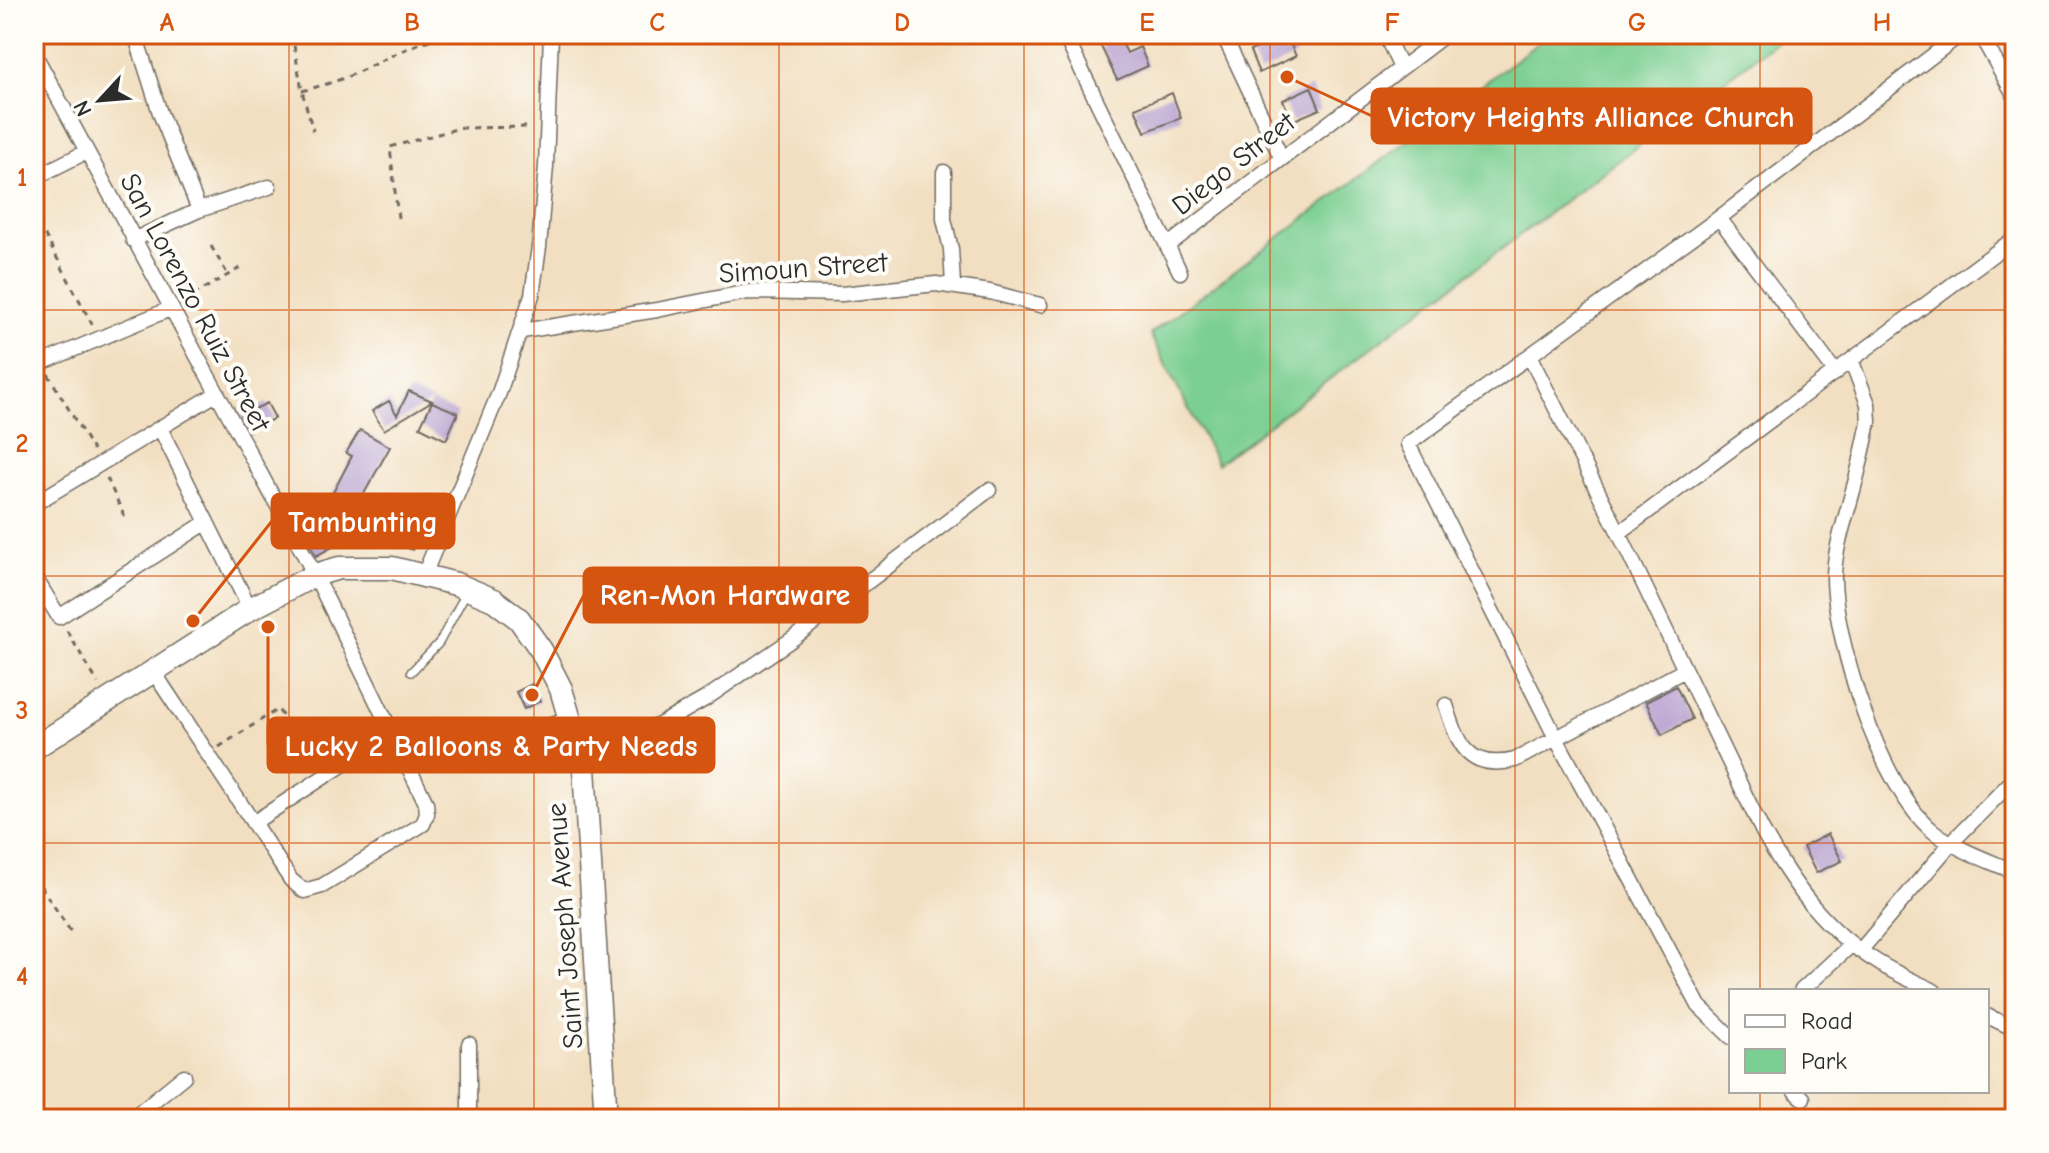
<svg xmlns="http://www.w3.org/2000/svg" width="2049" height="1153" viewBox="0 0 2049 1153" font-family="'Comic Neue',sans-serif">
<style>
.green{fill:#7ccf92;stroke:#547d5e;stroke-width:2}
.building{fill:#b8a3d0}
.lines{fill:none;stroke-linecap:round;stroke-linejoin:round}
.lane-casing{stroke:#716a60;stroke-width:10}
.street-casing{stroke:#716a60;stroke-width:17}
.secondary-casing{stroke:#716a60;stroke-width:25}
.path{stroke:#716a60;stroke-width:3;stroke-dasharray:6 6;stroke-linecap:butt}
.lane{stroke:#fff;stroke-width:7}
.street{stroke:#fff;stroke-width:14}
.secondary{stroke:#fff;stroke-width:22}
.grid{fill:none;stroke:#d5540f;stroke-width:2;stroke-opacity:0.55}
.labels{text-anchor:middle;stroke-width:8;stroke-linejoin:round;paint-order:stroke}
.street-label{font-size:28px;fill:#2b2b2b;stroke:#fdfcf7}
.leader{fill:none;stroke:#d5540f;stroke-width:3}
.callout-dot{fill:#d5540f;stroke:#fdfcf7;stroke-width:3}
.callout{fill:#d5540f;stroke:#d5540f;stroke-width:3}
.callout-label{font-size:30px;text-anchor:middle;font-weight:bold;fill:#fff}
.neatline{fill:none;stroke:#d5540f;stroke-width:3}
.grid-label{font-size:26px;text-anchor:middle;font-weight:bold;fill:#d5540f}
</style>
<rect width="100%" height="100%" fill="#fdfcf7"/>
<filter id="ink" filterUnits="userSpaceOnUse"><feTurbulence type="fractalNoise" baseFrequency=".0125" numOctaves="2"/><feDisplacementMap in="SourceGraphic" scale="16" xChannelSelector="R" yChannelSelector="G"/><feConvolveMatrix kernelMatrix="1 2 1 2 8 2 1 2 1" color-interpolation-filters="sRGB"/></filter>
<filter id="wash" filterUnits="userSpaceOnUse"><feTurbulence type="fractalNoise" baseFrequency=".006" numOctaves="4" result="noise"/><feDisplacementMap in="SourceGraphic" scale="32" xChannelSelector="R" yChannelSelector="G"/><feGaussianBlur stdDeviation="1.8" result="paint"/><feColorMatrix in="noise" values="0 0 0 0 0 0 0 0 0 0 0 0 0 0 0 0 0 1.4 0 .05"/><feComposite in="paint" operator="in"/></filter>
<g filter="url(#wash)">
<rect width="100%" height="100%" fill="#f2dfc1"/>
<path class="green" d="M1550 34H1786L1217 464 1150 334Z"/>
<g id="blocks">
<path class="building" d="M1095 34H1118L1127 53 1140 47 1148 66 1117 80Z
M1271 34H1286L1296 56 1259 73 1250 51 1274 41Z
M1311 87 1320 109 1292 121 1283 100Z
M1172 93 1181 118 1145 132 1135 108Z
M409 391 432 401 384 430 372 411 389 401 397 415Z
M432 402 458 413 446 440 420 427Z
M267 403 275 418 249 431 241 416Z
M360 430 390 447 350 519 326 506 352 456 346 453Z
M319 508 338 544 316 556 297 520Z
M412 515 425 521 412 550 400 544Z
M532 684 540 701 524 709 516 692Z
M1676 686 1692 719 1662 735 1646 702Z
M1828 834 1842 861 1816 873 1803 847Z"/>
</g>
</g>
<g filter="url(#ink)">
<use href="#blocks" fill-opacity="0" stroke="#716a60" stroke-width="2"/>
<g class="lines">
<g class="lane-casing">
<path id="lane" d="M411 672 439 643 467 591
M493 742 564 716"/>
</g>
<g class="street-casing">
<path id="street" d="M135 34 160 113 199 210
M1064 34 1180 272
M1223 34 1281 157
M1385 34 1401 68
M1980 34 2015 96
M34 53 315 575 426 803 427 814 423 824 322 886 304 891 291 880 153 671
M944 172V219L951 249 953 285
M34 178 86 152
M1719 218 1836 373
M133 240 199 210 269 187
M1167 246 1446 34
M522 331 657 310 748 292 842 294 936 284 990 292 1040 305
M1530 357 1619 533 1762 830C1792 884 1825 931 1879 963 1896 974 1916 982 1934 991
M1852 362 1868 404 1869 422C1864 447 1859 470 1852 494 1845 521 1834 550 1834 578 1835 643 1881 789 1933 831 1957 850 1987 860 2015 872
M34 366 170 309
M160 428 250 609
M34 504 216 394
M1619 533 2015 238
M424 575 499 393 532 295 539 247 546 166 551 34
M34 576 59 617 207 522
M1446 705C1458 744 1468 771 1515 760L1685 670
M584 768 705 699 791 640 989 490
M253 823 393 732
M1860 951 1951 843 2015 778
M1801 991 1852 944
M1987 1016 2015 1029
M1731 1037 1699 1006 1556 738 1408 444 1719 218 1961 34
M1795 1091 1803 1098
M131 1119 184 1076
M469 1119V1044"/>
</g>
<g class="secondary-casing">
<path id="secondary" d="M34 748 250 609 315 575 339 568H392L456 584 494 600 519 619 541 650 561 689 584 768 606 1119"/>
</g>
<path class="path" d="M292 34 302 91 313 131
M501 34H512
M302 91C320 86 339 81 356 73 392 56 424 36 464 34
M398 218 390 147 460 128 531 127
M39 224 93 326
M211 246 228 275
M183 301 242 267
M48 374 93 450
M107 478 125 518
M67 631 98 683
M219 747 278 709 300 745
M34 876 71 932"/>
<use href="#lane" class="lane"/>
<use href="#street" class="street"/>
<use href="#secondary" class="secondary"/>
</g>
</g>
<path class="grid" d="M289 34V1119M534 34V1119M779 34V1119M1024 34V1119M1270 34V1119M1515 34V1119M1760 34V991M34 310H2015M34 576H2015M34 843H2015M1760 1091V1119"/>
<g class="labels">
<g class="street-label">
<text transform="translate(1233 163) rotate(-38)" y="10">Diego Street</text>
<text transform="translate(803 267) rotate(-4)" y="10">Simoun Street</text>
<text transform="translate(196 302) rotate(62)" y="10">San Lorenzo Ruiz Street</text>
<text transform="translate(564 926) rotate(-94)" y="10">Saint Joseph Avenue</text>
</g>
</g>
<path class="leader" d="M1287 77L1372 116M193 621L272 521M532 695L584 595M268 627L268 745"/>
<g class="callout-dot">
<circle cx="1287" cy="77" r="8"/>
<circle cx="193" cy="621" r="8"/>
<circle cx="532" cy="695" r="8"/>
<circle cx="268" cy="627" r="8"/>
</g>
<g class="callout">
<rect x="1372" y="89" width="439" height="54" rx="8"/>
<rect x="272" y="494" width="182" height="54" rx="8"/>
<rect x="584" y="568" width="283" height="54" rx="8"/>
<rect x="268" y="718" width="446" height="54" rx="8"/>
</g>
<g class="callout-label">
<text x="1591" y="127">Victory Heights Alliance Church</text>
<text x="363" y="532">Tambunting</text>
<text x="725" y="605">Ren-Mon Hardware</text>
<text x="491" y="756">Lucky 2 Balloons &amp; Party Needs</text>
</g>
<rect width="2049" height="1153" fill="none" stroke="#fdfcf7" stroke-width="88"/>
<rect x="1729" y="989" width="260" height="104" fill="#fdfcf7" stroke="#a9a8a5" stroke-width="2"/>
<rect x="1745" y="1015" width="40" height="12" fill="#ffffff" stroke="#a9a8a5" stroke-width="2"/>
<text x="1801" y="1029" font-size="24" fill="#2b2b2b">Road</text>
<rect x="1745" y="1049" width="40" height="24" fill="#7ccf92" stroke="#a9a8a5" stroke-width="2"/>
<text x="1801" y="1069" font-size="24" fill="#2b2b2b">Park</text>
<g transform="translate(100 100) rotate(244)" stroke="#fdfcf7" stroke-width="6" paint-order="stroke">
<path d="M0-6L14 30L0 20L-14 30Z" fill="#2b2b2b"/>
<text y="-12" font-size="22" font-weight="bold" text-anchor="middle" fill="#2b2b2b">N</text>
</g>
<rect x="44" y="44" width="1961" height="1065" class="neatline"/>
<g class="grid-label">
<text x="167" y="31">A</text>
<text x="412" y="31">B</text>
<text x="657" y="31">C</text>
<text x="902" y="31">D</text>
<text x="1147" y="31">E</text>
<text x="1392" y="31">F</text>
<text x="1637" y="31">G</text>
<text x="1882" y="31">H</text>
<text x="22" y="186">1</text>
<text x="22" y="452">2</text>
<text x="22" y="719">3</text>
<text x="22" y="985">4</text>
</g>
</svg>
